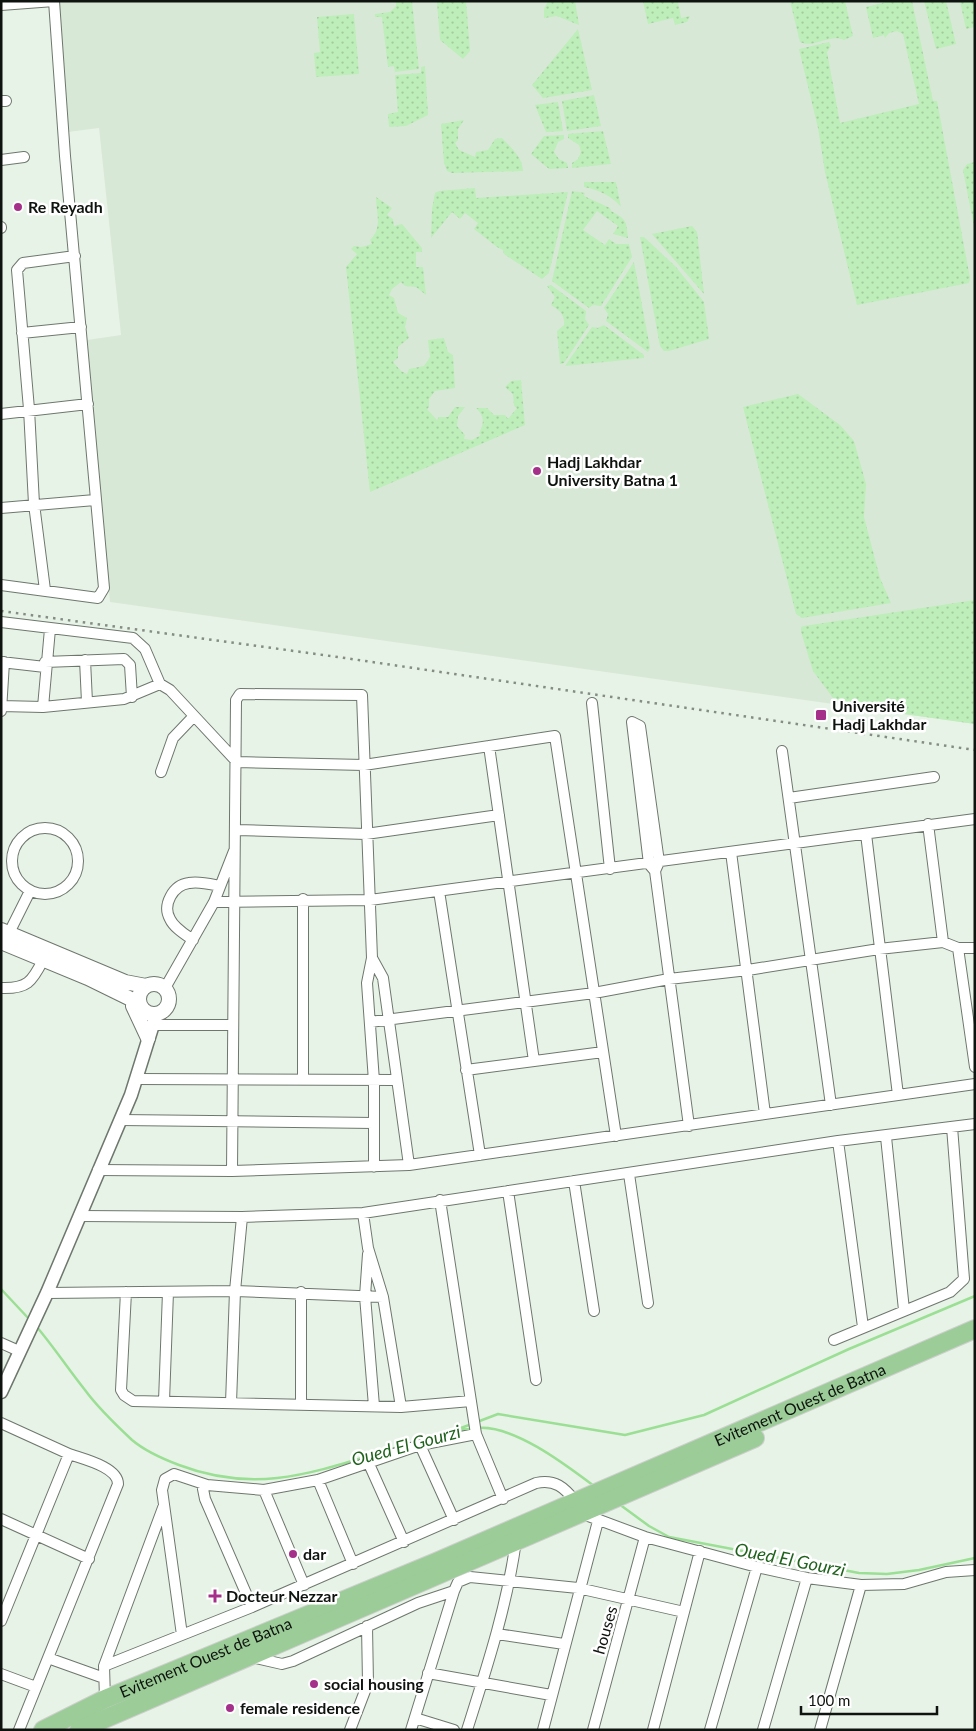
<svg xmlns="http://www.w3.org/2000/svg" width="976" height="1731" viewBox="0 0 976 1731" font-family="Lato,sans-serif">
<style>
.built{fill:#d8e8d6}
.grass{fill:url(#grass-dots)}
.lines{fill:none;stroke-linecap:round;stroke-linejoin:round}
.stream{stroke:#9adf94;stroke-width:2.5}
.minor-casing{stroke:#6e776d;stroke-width:12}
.tertiary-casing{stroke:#6e776d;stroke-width:15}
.secondary-casing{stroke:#6e776d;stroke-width:16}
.trunk-casing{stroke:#cfd0cf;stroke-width:20}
.minor{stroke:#fff;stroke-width:10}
.tertiary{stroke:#fff;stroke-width:12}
.secondary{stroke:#fff;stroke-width:14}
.trunk{stroke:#9ccc98;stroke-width:18}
.rail{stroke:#848c83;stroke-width:2.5;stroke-dasharray:2.5 5;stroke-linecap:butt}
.poi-dot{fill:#a43089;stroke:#fff;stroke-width:2}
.labels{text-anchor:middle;stroke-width:5;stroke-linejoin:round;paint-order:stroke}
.poi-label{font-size:16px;font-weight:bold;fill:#0f130f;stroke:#fff;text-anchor:start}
.street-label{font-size:16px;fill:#0f130f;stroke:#fff}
.water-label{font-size:18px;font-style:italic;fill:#1f621c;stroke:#fff}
</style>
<defs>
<pattern id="grass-dots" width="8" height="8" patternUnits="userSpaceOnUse" patternTransform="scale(1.25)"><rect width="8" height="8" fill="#beeeb9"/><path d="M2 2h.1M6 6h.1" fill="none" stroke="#a2cb9e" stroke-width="1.8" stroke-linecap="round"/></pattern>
</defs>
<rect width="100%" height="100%" fill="#e8f3e7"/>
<path class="built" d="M56 1H975V724L110 602 87 340 121 335 99 128 68 132Z"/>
<path class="grass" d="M396 1H412L419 69 395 72 394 66 388 67 382 17H375V14L390 12 396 6Z
M466 1 470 51 463 59 440 40 437 2Z
M548 1H575L579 25 557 16 544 18V9Z
M643 1H678L681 18 690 16 687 22 675 25 673 18 648 24Z
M790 1H845L853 36 844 40C830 33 814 49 800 42Z
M890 1H912L933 101H937L970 278 969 283 857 305 825 172 818 128 799 49 829 42 831 46 827 52 840 123 919 104 903 34 897 31 889 33 885 38 884 35 873 38 866 7Z
M924 1H946L956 44 936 49Z
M960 1H975V27L966 29Z
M354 14 359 74 316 77 314 53 320 52 317 17Z
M578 29 592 90 543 98 532 85Z
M425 66 428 115 406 126 389 127 388 114 398 112 395 75 421 73V67Z
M594 95 601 126 567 131 562 101Z
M558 102 563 131 546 132 535 105Z
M464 120 458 129V140L455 143 459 150 475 157 476 152 488 150 495 139 502 138C511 148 522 156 523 171L452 173 447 171 444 163 441 124Z
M603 131 611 164 572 168V163L578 159 581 152 579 145 568 138V134Z
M564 135V139L558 142 554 152 559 159 567 163 568 168 549 169 531 154 544 136Z
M975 162V232L963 170 967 164Z
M584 182H616L621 207C612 196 597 189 584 187Z
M475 188 476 198 568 192 549 273 542 279 504 254 503 250 497 247 474 229 478 223 465 213 460 219 452 212 431 238 432 209 435 193 439 191Z
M572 191 585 193 584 196 610 208 611 211C627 220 626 220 628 238L613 234 618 226 597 211 583 230 605 245 609 239 616 244H629L632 257 601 306 593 305 589 308 552 281Z
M376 197 392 208 387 215 393 219 394 226 402 224 422 248V252H416V267H423L426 295 416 287 405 286 401 282 392 289 389 295 394 298 398 313 407 318 405 327 409 338 398 347V358L393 362 401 371 407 374 409 369 424 366 430 357 428 340 444 338 448 352 453 355 455 388 435 391 429 399V407L427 409 437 420 439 417H448L455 407H465L458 416 457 426 465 435 464 439 472 440 481 435 479 433C485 422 484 416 476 408H487L494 415H505L508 419 517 408 514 406 513 394 505 387 511 381 521 380 525 425 370 492 346 267 357 254 351 249 354 246 362 247 372 244 370 240C383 227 376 213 376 197Z
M692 226 697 232 704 294 652 234Z
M640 237H644L676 267 704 302 709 339 669 351H664L660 346Z
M634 262 650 348 648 352 606 321 608 314 604 308Z
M551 285 586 311 585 319 589 325 564 363 560 364 557 331 564 325C565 314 559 310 551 305L555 297 547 286Z
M604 325 644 355V358L565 366 592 327 598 328Z
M798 394 840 425 854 441 866 484 864 517 880 578 891 603 802 618 796 614 743 407Z
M975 600V724L833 704V698L813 671 801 632V627L804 626Z"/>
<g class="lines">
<path class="stream" d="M1 1289 29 1319
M36 1326C54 1347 68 1369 85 1390 98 1408 116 1425 132 1440 145 1451 163 1459 179 1465 260 1496 320 1470 398 1447
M477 1422 498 1414 625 1435 704 1415 849 1349 975 1296
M478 1428C514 1425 566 1465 594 1486
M458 1429 472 1424
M427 1439 454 1430 472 1429
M619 1504 649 1526 669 1537 859 1573 887 1574 919 1570 975 1558"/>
<g class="minor-casing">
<path id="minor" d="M1 5 54 1
M1 101H6
M1 160 24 157
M1 227V228
M22 333 81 327
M1 414 88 404
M1 508 95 500
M1 585 98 598 104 588 65 156 54 1
M45 590 34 504 29 409 17 270 23 263 75 256
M1 622 133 638 145 649 160 684
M85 660 87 702
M1 662 45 667
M45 662 124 659 130 665 132 697
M592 703 610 869
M1 706 43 707 124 699 160 684 170 690 237 762 364 765 555 736 616 1136
M43 707 50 629
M1 711 4 662
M489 746 534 1061
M782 751 831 1105
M161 772 173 738 194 716
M789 798 934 777
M928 824 943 942
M12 861a33 33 0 1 1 66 0a33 33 0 1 1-66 0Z
M236 830 366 834 499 815
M866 834 898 1095
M731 852 765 1114
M655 871 659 862 640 726 632 722 649 864 655 871 689 1126
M439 891 480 1155
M303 899V1079
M214 902 370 900 975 819
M6 939 30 891
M193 940C186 935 174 928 170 919 162 905 173 885 189 883 199 881 210 884 220 886
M958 948 975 1067
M372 958 383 978 409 1165
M1 988C27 989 32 982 43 960
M165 988 214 902 234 851
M370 1022 594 993 669 979 748 970 879 949 943 942 958 948H975
M153 1025H232
M466 1070 603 1052
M137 1079 396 1080
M120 1120 374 1123
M886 1137 904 1310
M838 1141 863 1327
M98 1170 232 1171 409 1165 975 1084
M232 1171 236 700 240 694 362 695 372 958 367 983 374 1081V1167
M629 1174 648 1303
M574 1181 594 1311
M508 1191 536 1380
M440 1200 476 1434
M363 1213 368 1248 383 1297 401 1407
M79 1216 242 1217 363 1213 838 1141 975 1124
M368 1254 365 1296 374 1406
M126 1292 121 1390 124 1395 133 1401 401 1407 471 1401
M301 1292V1403
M47 1293 235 1291 383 1297
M834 1340 950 1292 964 1279 952 1127
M1 1343 19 1351
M164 1401 168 1292
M231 1403 235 1291 242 1217
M1 1423 69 1454
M420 1445 454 1520
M369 1464 404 1542
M318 1480 353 1564
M264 1490 304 1585
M583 1514 645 1537 757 1567 807 1578 861 1585 904 1584 946 1572 975 1570
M1 1519 89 1559
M252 1607 205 1499 203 1489 207 1485 264 1490 318 1480 420 1445 476 1434 503 1499
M1 1621 69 1454C83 1459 118 1467 118 1484L19 1730
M497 1634 564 1644
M182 1635 162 1490 165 1479 174 1474 207 1485
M251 1657 282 1664 293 1661 418 1603 454 1591 458 1582 470 1577 578 1588 684 1612
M48 1658 104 1678
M104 1666 252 1607 536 1483C555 1479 564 1487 576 1502
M428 1673 551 1695
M1 1674 36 1687
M105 1699 104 1666 164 1505
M415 1718 454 1730
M350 1730 368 1683 367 1626
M411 1730 454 1591
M467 1730C487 1667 507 1606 516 1541
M543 1730 598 1521
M593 1730 645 1537
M653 1730 700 1551
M710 1730 757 1567
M763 1730 807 1578
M820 1730 861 1585"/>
</g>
<g class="tertiary-casing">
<path id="tertiary" d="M1 1392 47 1293 131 1095 156 1015"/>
</g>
<g class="secondary-casing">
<path id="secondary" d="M1 930 125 982 146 986
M1 942 88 978 139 1003
M139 999a15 15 0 1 1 30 0a15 15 0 1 1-30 0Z
M133 1006 148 1038"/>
</g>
<g class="trunk-casing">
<g id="trunk">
<path id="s1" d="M43 1730 105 1699 436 1562 975 1329"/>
<path d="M79 1730 755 1438"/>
</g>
</g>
<use href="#minor" class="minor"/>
<use href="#tertiary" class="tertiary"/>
<use href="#secondary" class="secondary"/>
<use href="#trunk" class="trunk"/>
<path class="rail" d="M1 611 338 657 975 750"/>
</g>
<g class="poi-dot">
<circle cx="18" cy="207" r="5"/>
<circle cx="537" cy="471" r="5"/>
<rect x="815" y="709" width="12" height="12" rx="2.5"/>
<circle cx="293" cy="1554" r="5"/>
<path d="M212.5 1588.5h5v5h5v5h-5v5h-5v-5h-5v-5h5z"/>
<circle cx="314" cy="1684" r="5"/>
<circle cx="230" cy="1708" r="5"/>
</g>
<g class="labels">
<g class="poi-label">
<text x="28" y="213">Re Reyadh</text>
<text x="547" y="468">Hadj Lakhdar<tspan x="547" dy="18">University Batna 1</tspan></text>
<text x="832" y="712">Université<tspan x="832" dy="18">Hadj Lakhdar</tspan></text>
<text x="303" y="1560">dar</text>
<text x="226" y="1602">Docteur Nezzar</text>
<text x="324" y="1690">social housing</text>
<text x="240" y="1714">female residence</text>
</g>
<g class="street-label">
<text dy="6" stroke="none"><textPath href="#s1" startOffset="824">Evitement Ouest de Batna</textPath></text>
<text transform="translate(605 1630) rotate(-74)" y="6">houses</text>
<text dy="6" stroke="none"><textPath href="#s1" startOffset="178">Evitement Ouest de Batna</textPath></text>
</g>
<g class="water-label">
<text transform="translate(406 1446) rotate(-15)" y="6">Oued El Gourzi</text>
<text transform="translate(790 1560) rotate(11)" y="6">Oued El Gourzi</text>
</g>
</g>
<rect width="976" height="1731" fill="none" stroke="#0f130f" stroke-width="5"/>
<path d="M801 1706v8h136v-8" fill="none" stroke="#0f130f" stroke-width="2.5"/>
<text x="808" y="1706" font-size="15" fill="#0f130f" stroke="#ffffff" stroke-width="4" paint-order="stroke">100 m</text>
</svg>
